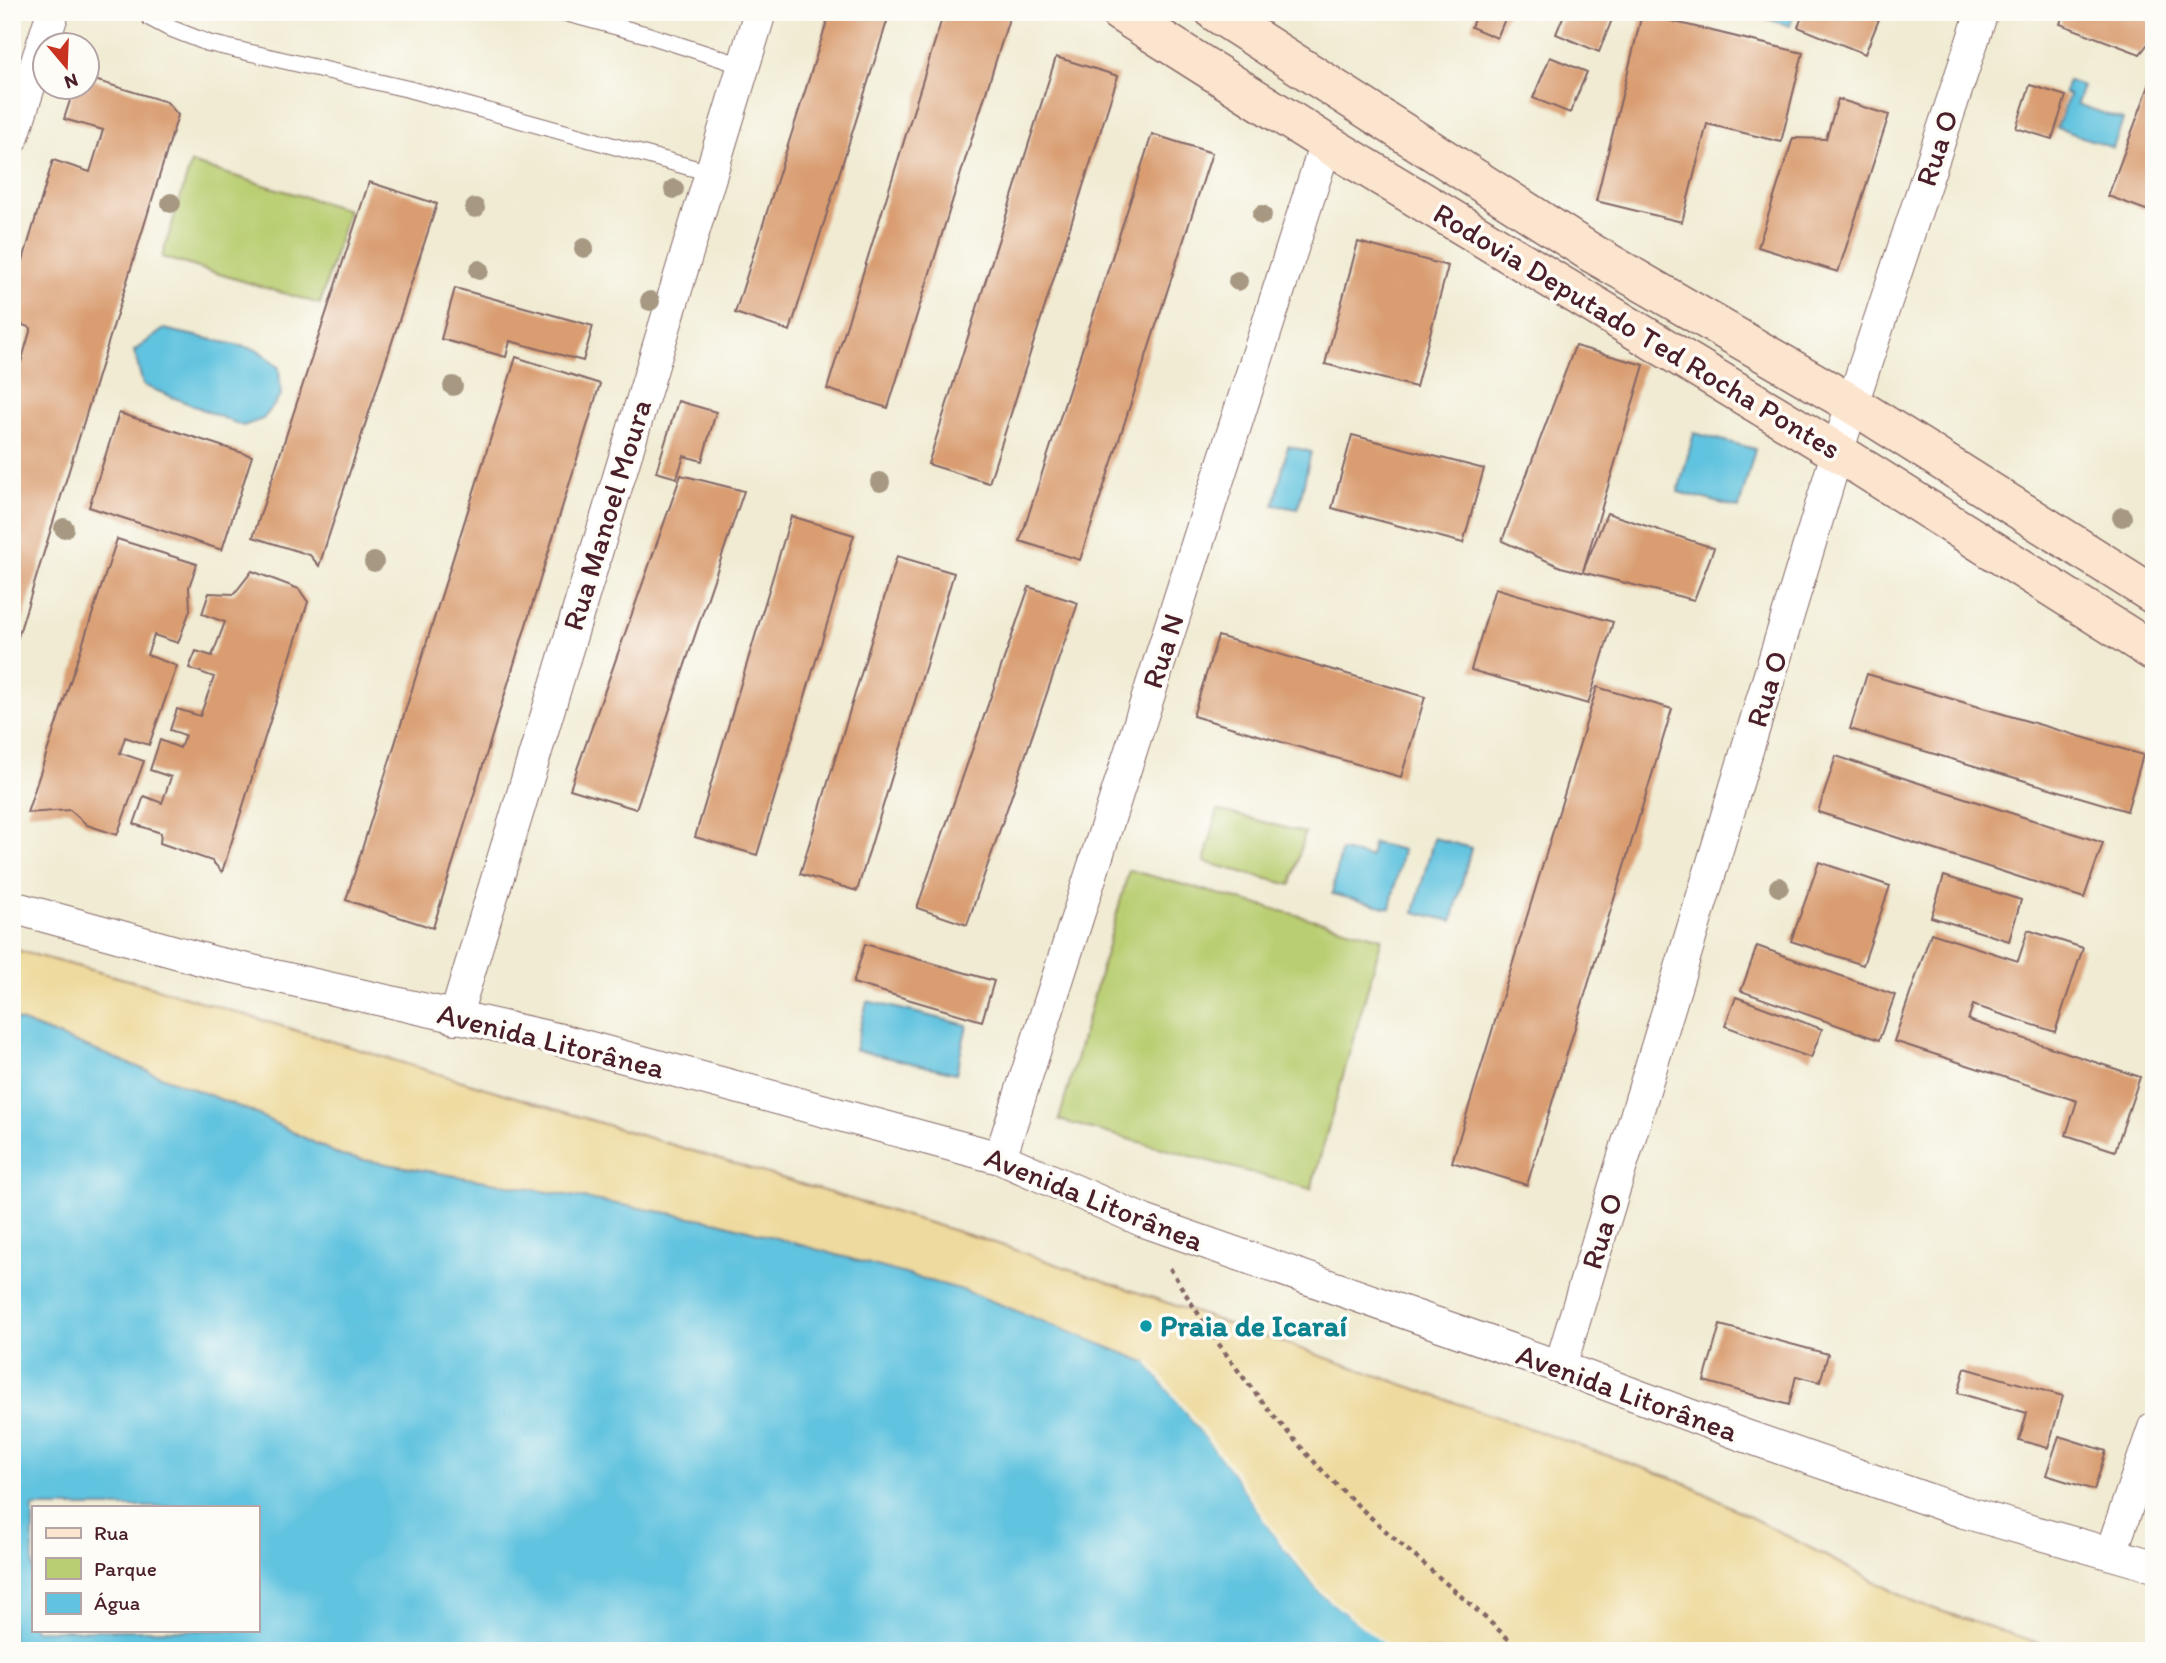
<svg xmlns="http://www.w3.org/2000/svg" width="2166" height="1663" viewBox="0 0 2166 1663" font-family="Itim,sans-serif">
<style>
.green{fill:#b9ce72;stroke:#82764e;stroke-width:2}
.sand{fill:#eeda9e;stroke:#9c7c64;stroke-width:2}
.water{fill:#61c3df;stroke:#567185;stroke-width:2;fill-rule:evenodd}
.pier{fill:#f0ebd2}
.building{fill:#d99d71}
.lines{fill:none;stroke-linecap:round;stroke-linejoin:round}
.service-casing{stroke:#846665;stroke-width:18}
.minor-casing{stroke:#846665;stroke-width:34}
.secondary-casing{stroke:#846665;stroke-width:41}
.path{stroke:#846665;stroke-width:4.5;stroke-dasharray:5 5;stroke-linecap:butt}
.service{stroke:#fff;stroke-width:16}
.minor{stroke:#fff;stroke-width:32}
.secondary{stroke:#fce5cf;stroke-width:38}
.tree{fill:#a79882}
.culture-dot{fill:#0f9aa8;stroke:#fdfcf7;stroke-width:2.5}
.labels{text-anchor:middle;stroke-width:7;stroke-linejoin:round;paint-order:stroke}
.street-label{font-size:30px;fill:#4a1f2b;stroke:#fdfcf7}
.culture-label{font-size:30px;font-weight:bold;fill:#0d838f;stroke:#fdfcf7;text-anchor:start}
</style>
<rect width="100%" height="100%" fill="#fdfcf7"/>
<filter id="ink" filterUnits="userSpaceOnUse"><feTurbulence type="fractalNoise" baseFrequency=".0143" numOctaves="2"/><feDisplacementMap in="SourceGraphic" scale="14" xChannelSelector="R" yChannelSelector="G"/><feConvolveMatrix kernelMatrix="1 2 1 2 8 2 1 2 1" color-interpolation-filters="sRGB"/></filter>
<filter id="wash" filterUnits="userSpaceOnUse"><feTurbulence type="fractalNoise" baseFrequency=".00686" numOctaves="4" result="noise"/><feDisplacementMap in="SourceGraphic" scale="28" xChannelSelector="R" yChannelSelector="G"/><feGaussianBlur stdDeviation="1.57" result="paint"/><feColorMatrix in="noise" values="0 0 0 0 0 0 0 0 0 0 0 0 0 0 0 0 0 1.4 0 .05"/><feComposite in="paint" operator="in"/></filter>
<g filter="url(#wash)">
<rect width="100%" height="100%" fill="#f0ebd2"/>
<path class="green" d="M191 163 348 210 320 304 162 257Z
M1218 810 1305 833 1291 885 1204 862Z
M1129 870 1382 938 1311 1189 1059 1120Z"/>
<path class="sand" d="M12 949 140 983 995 1243 1681 1481 1916 1603 2064 1651H1394L1321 1594 1273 1534 1232 1472 1146 1362 719 1222 341 1156 250 1111 12 1018Z"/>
<path class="water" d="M1760 12H1795L1790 26 1759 16Z
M2068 81 2083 86 2077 104 2123 120 2113 148 2057 128 2069 95 2064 92Z
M164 329 258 350 279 368 281 396 263 419 243 426 143 385 134 351Z
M1694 433 1755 449 1739 508 1678 492Z
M1288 446 1311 452 1298 509 1274 505Z
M1434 838 1471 848 1452 921 1414 912Z
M1373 843 1403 850 1390 908 1332 894 1341 851 1370 857Z
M867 1001 967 1025 956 1073 855 1050Z
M12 1018 250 1111 341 1156 719 1222 966 1291 1146 1362 1232 1472 1273 1534 1321 1594 1394 1651H12ZM33 1507H257V1630H33Z"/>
<path class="pier" d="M1146 1362 1152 1363 1235 1469 1276 1532 1324 1592 1397 1651H1394L1382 1643 1321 1594 1273 1534 1232 1472Z"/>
<g id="blocks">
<path class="building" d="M830 12H890L790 331 735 313Z
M944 12H1011L888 408 827 389Z
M1477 12H1508L1497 38 1471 27Z
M1565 12H1615L1599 52 1556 34Z
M1804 12H1882L1865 54 1798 27Z
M2064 12H2154V36L2140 54 2060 24Z
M1642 14 1803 53 1781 142 1707 124 1682 222 1596 201Z
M1056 57 1118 76 989 483 928 464Z
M1550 57 1587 72 1570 113 1533 98Z
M2153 75H2154V213L2108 196Z
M88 78 167 102 178 115 13 653 12 382 15 383 31 328 12 321V297L53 160 90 172 103 130 64 119 74 88H88Z
M2030 85 2066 96 2052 139 2016 128Z
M1838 99 1889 115 1838 272 1758 247 1793 138 1826 139Z
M1152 134 1212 153 1080 560 1020 541Z
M369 182 437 204 319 566 310 555 253 537Z
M1358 242 1448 266 1416 387 1325 364Z
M455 288 593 326 583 361 510 341 506 357 441 339Z
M1575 346 1644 365 1583 571 1607 513 1714 548 1694 600 1561 567 1502 541Z
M516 357 600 384 433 928 346 900Z
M678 401 716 412 702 461 684 456 677 478 656 472Z
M119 413 252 456 222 550 89 507Z
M1352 435 1484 469 1463 543 1332 508Z
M681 475 744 491 636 809 570 789Z
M791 516 854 535 757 855 695 837Z
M117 539 197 564 189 587 190 610 178 643 154 635 147 655 177 666 149 745 125 737 120 753 144 761 117 835 87 825 70 810 27 813Z
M897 556 954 573 857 891 800 874Z
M252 571 299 589 308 602 222 872 212 861 160 843 161 833 134 824 144 796 162 803 171 777 150 770 160 740 180 748 185 735 170 730 177 709 200 716 214 677 189 668 196 651 212 656 225 622 202 614 209 593 234 594Z
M1029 587 1078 603 967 925 917 908Z
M1495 588 1613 622 1588 704 1471 670Z
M1218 636 1425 697 1401 777 1193 716Z
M1867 674 2143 755 2127 811 1850 729Z
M1597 687 1672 709 1527 1185 1452 1162Z
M1836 756 2103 843 2084 898 1818 812Z
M1819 862 1890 886 1863 965 1791 941Z
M1944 876 2021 900 2009 941 1931 917Z
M2028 930 2083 948 2055 1032 1973 1005 1968 1020 2140 1077 2115 1151 2066 1135 2077 1101 1894 1041 1931 933 2018 961Z
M865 944 994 981 982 1021 853 983Z
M1757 946 1895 995 1879 1040 1741 991Z
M1736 997 1822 1029 1811 1058 1725 1026Z
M1720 1325 1828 1354 1820 1382 1796 1376 1789 1405 1704 1381Z
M1965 1368 2063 1396 2048 1448 2019 1440 2027 1413 1958 1393Z
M2059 1436 2106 1451 2094 1490 2046 1475Z"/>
</g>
</g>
<g filter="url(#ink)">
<use href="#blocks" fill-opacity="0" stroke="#846665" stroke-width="2"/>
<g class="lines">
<g class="service-casing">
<path id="service" d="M146 12 150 18 167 27 208 43 408 89 711 173
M562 12 648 35 744 66"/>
</g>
<g class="minor-casing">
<path id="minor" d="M12 139 53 12
M12 907 212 962 557 1039 1000 1158 1144 1221 1560 1367 1740 1434 1964 1512 2154 1566
M455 1018 760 12
M1000 1158 1326 143
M1560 1367 1852 404 1982 12
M2111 1553 2154 1428"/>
</g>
<g class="secondary-casing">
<path id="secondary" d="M1119 12 1326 143 1839 453 2154 652
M1215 12 1590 252 1852 404 2154 595"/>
</g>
<path class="path" d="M1170 1268C1212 1340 1263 1407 1320 1468 1383 1534 1456 1588 1521 1651"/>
<use href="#service" class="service"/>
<use href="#minor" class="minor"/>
<use href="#secondary" class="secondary"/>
</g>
<g class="tree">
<circle cx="674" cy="189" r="10"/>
<circle cx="171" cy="203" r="10"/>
<circle cx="475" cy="208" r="10"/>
<circle cx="1262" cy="215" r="10"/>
<circle cx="584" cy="248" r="10"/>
<circle cx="479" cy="270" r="10"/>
<circle cx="1238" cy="281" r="10"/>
<circle cx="650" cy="301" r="10"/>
<circle cx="453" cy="386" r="10"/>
<circle cx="880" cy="482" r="10"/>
<circle cx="2122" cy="517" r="10"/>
<circle cx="64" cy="528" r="10"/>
<circle cx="374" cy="562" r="10"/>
<circle cx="1779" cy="887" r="10"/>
</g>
</g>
<circle class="culture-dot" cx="1146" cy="1326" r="7"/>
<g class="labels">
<g class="street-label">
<text transform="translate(1937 148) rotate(-72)" y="10">Rua O</text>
<text transform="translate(1637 331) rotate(31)" y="10">Rodovia Deputado Ted Rocha Pontes</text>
<text transform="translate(607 515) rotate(-73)" y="10">Rua Manoel Moura</text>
<text transform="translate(1163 651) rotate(-72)" y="10">Rua N</text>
<text transform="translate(1767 689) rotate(-73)" y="10">Rua O</text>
<text transform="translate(551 1041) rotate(14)" y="10">Avenida Litorânea</text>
<text transform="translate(1094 1199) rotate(22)" y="10">Avenida Litorânea</text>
<text transform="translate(1602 1231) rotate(-73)" y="10">Rua O</text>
<text transform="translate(1627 1393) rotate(20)" y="10">Avenida Litorânea</text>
</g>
<g class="culture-label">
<text x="1160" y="1336">Praia de Icaraí</text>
</g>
</g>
<rect width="2166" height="1663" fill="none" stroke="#fdfcf7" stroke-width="42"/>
<rect x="32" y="1506" width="228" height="126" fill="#fdfcf7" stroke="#b5a4a5" stroke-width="2"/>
<rect x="46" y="1528" width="35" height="10" fill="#fce5cf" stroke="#b5a4a5" stroke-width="2"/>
<text x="94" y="1540" font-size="21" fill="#4a1f2b">Rua</text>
<rect x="46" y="1558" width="35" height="21" fill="#b9ce72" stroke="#b5a4a5" stroke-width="2"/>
<text x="94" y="1576" font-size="21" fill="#4a1f2b">Parque</text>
<rect x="46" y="1593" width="35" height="21" fill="#61c3df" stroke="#b5a4a5" stroke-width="2"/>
<text x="94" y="1610" font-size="21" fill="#4a1f2b">Água</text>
<g transform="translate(66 66) rotate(161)"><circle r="33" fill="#fdfcf7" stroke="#b5a4a5" stroke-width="2"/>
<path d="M0-5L12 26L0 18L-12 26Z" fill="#c8321e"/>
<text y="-10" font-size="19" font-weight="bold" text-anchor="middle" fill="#4a1f2b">N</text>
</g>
</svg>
